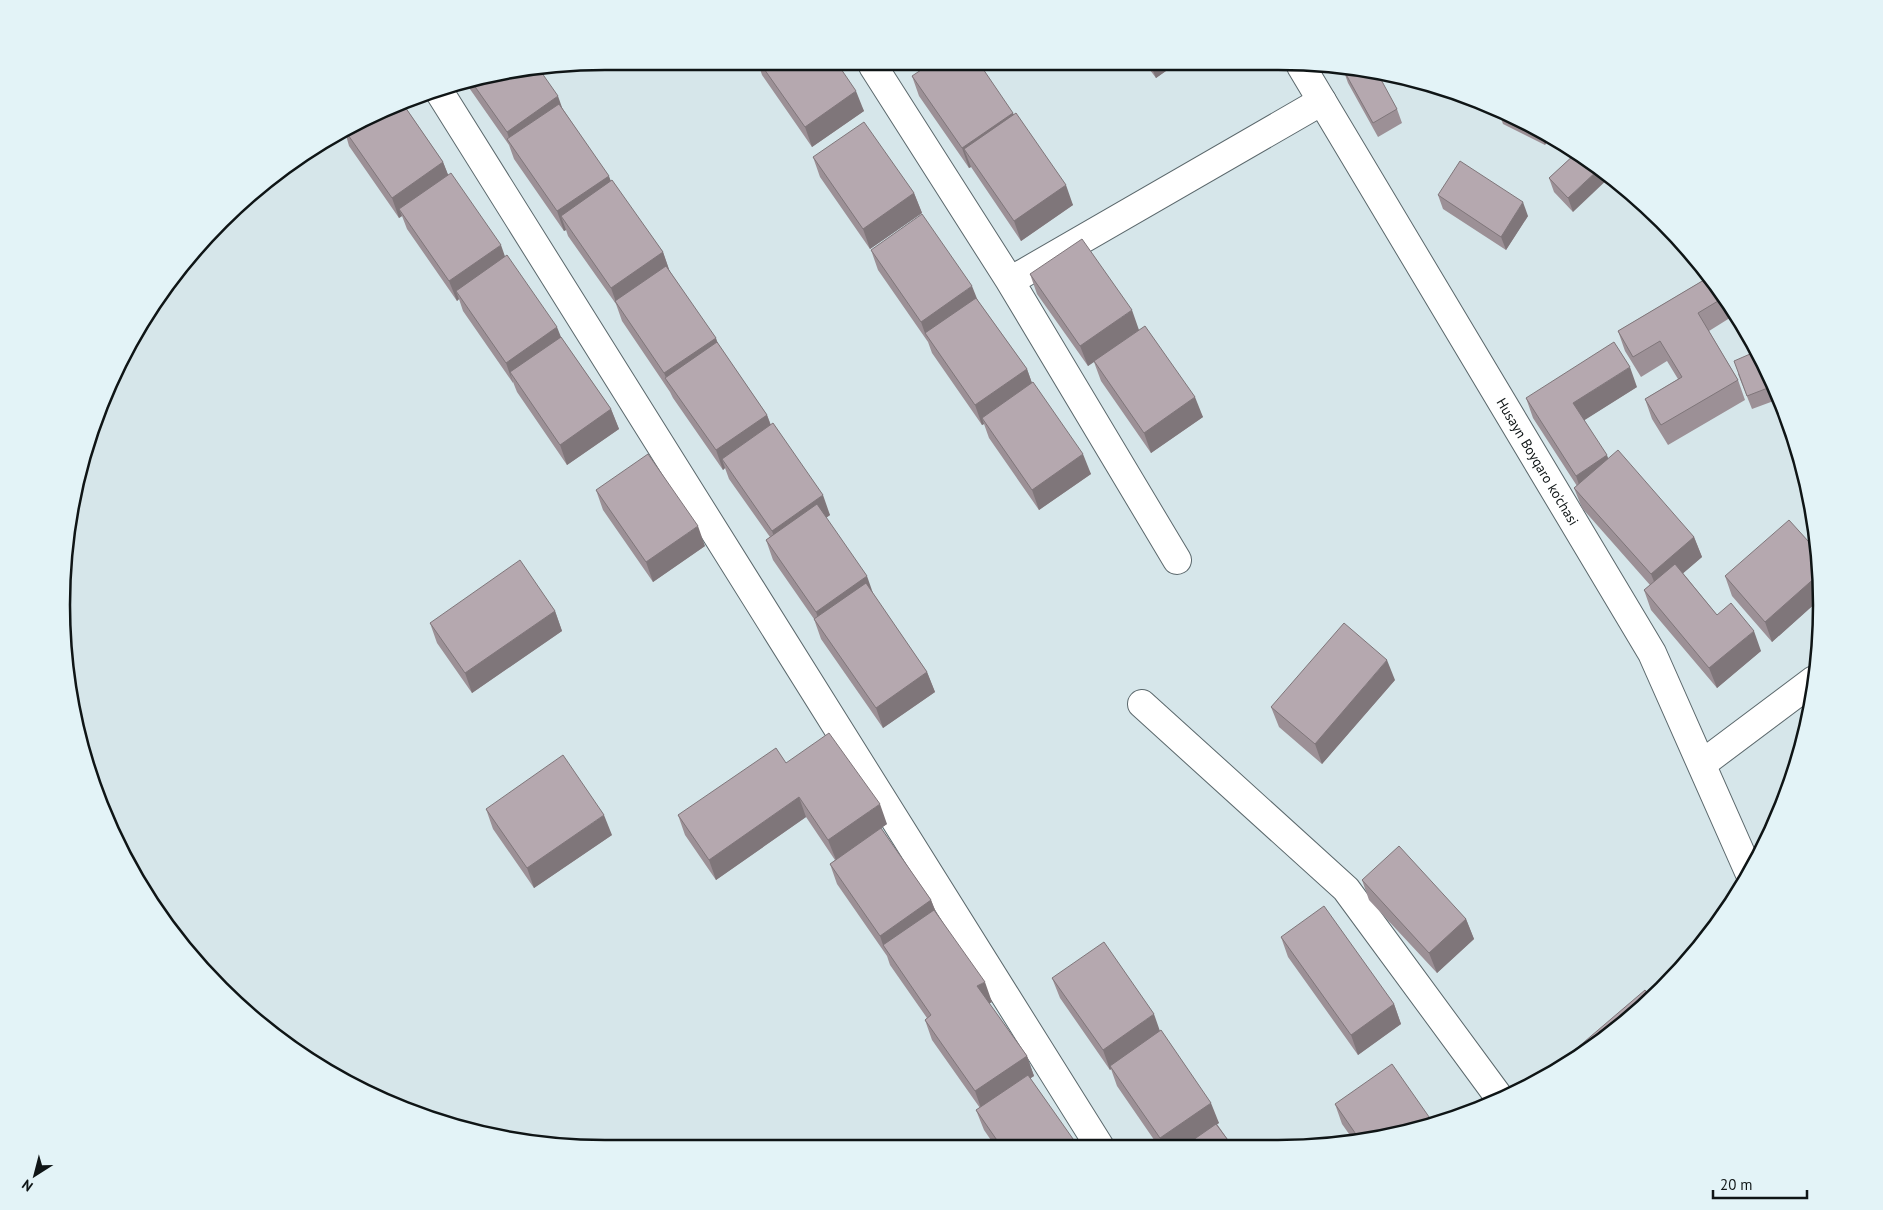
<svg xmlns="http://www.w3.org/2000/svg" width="1883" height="1210" viewBox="0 0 1883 1210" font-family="'PT Sans',sans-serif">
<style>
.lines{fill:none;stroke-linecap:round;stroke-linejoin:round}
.minor-casing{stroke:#5b686c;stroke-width:30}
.major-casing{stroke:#5b686c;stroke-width:30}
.minor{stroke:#fff;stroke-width:28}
.major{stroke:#fff;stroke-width:28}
.wall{fill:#9c9096}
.shaded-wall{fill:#7f767a}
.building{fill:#b5a8af;stroke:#7f767a}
.labels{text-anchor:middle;stroke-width:4.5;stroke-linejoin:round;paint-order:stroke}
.street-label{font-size:14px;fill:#0f1516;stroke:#e3f3f7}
.rim{fill:none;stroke:#0f1516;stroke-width:2.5}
</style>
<rect width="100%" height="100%" fill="#d6e6ea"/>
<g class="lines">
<g class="minor-casing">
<path id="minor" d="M873 66 1010 281
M437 88 1100 1147
M1177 560 1010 281 1322 101
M1142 704 1346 889 1499 1097
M1702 764 1814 680"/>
</g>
<g class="major-casing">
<g id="major">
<path id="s1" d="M1301 66 1652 653 1749 872"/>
</g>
</g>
<use href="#minor" class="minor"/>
<use href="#major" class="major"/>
</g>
<path class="wall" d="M534 66 611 181 663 252 669 270 718 344 767 415 771 425 830 515 826 518 874 596 927 672 935 692 883 728 821 639 814 619 773 560 766 540 770 537 729 479 725 468 723 470 673 398 670 392 622 321 616 304 568 236 566 230 564 231 514 159 509 145 465 82Z
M759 66H839L864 111 812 147 762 75Z
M1147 66H1173L1156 78Z
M1343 69 1397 109 1402 123 1378 137 1348 83Z
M912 76 1014 114 1073 205 1021 241 971 167 969 168 919 96Z
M403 104 443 162 448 175 611 409 619 429 567 465 517 392 513 382V383L463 311 459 299 457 301 407 229 402 216 399 218 349 146 345 132Z
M1498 110 1548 139 1545 145 1503 124Z
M1575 154 1573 212 1554 192 1549 178Z
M813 157 914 193 922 213 870 249 820 177Z
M1438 195 1528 216 1506 250 1443 209Z
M871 250 976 298 1027 369 1032 383 1091 474 1039 510 989 438 984 424 982 425 932 353 928 342 878 270Z
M1030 274 1139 330 1203 417 1151 453 1101 381 1094 362 1088 366 1037 294Z
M1709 277 1729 305 1733 316 1709 331 1738 380 1745 400 1668 445 1652 419 1645 399 1678 379 1667 361 1641 377 1625 351 1618 331Z
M1757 351 1779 399 1752 409 1738 374Z
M1637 387 1584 420 1608 459 1694 537 1702 557 1683 573 1717 615 1761 651 1717 688 1651 610 1644 590 1650 585 1582 508 1574 488 1577 486 1533 418 1526 398Z
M596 490 705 546 653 582 603 510Z
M1807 529 1817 534 1818 549 1812 542Z
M1818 552 1819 600 1772 642 1732 596 1725 576Z
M555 611 562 631 472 693 437 643 430 623Z
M1395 680 1322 764 1279 727 1271 707Z
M786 763 887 824 881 828 931 900 935 910 992 1002 989 1003 1027 1056 1034 1076 1030 1078 1078 1147 995 1146 984 1130 976 1110 980 1108 932 1040 925 1020 927 1018 890 965 887 956 837 884 830 864 835 860 806 817 716 880 685 835 678 815Z
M486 809 612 835 534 888 493 829Z
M1362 880 1466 919 1474 939 1437 973 1369 900Z
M1281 937 1394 1004 1401 1024 1358 1055 1288 957Z
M1052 978 1160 1031 1219 1123 1217 1124 1233 1147H1159L1117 1086 1111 1069 1110 1070 1060 998Z
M1335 1104 1419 1130 1354 1141 1342 1124Z"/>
<path class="shaded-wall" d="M1151 66H1173L1156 78Z
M856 91 864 111 812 147 805 127Z
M558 96 565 116 512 147 507 132Z
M1013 113 1020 133 964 149 971 167 969 168 962 148Z
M1541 134 1548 139 1545 145Z
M443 162 451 182 399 209 402 216 399 218 392 198Z
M1600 168 1611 176 1573 212 1568 198Z
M609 176 616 196 561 216 566 230 564 231 557 211Z
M1066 185 1073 205 1021 241 1014 221Z
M914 193 922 213 870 249 863 229Z
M1523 202 1528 216 1506 250 1501 237Z
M501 245 508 265 456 291 459 299 457 301 449 281Z
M663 252 670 272 617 305 611 288Z
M972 286 980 306 925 333 928 342 921 322Z
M1132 310 1139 330 1088 366 1080 346Z
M557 327 565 347 510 372 513 383 506 363Z
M716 338 723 358 667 380 664 373Z
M1630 367 1637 387 1580 423 1573 403Z
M1027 369 1034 389 982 418 984 424 982 425 975 405Z
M1195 397 1203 417 1151 453 1144 433Z
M611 409 619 429 567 465 560 445Z
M767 415 774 435 722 459 725 468 723 470 716 450Z
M1083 454 1091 474 1039 510 1032 490Z
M1607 455 1614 475 1583 496 1576 476Z
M823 495 830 515 779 551 772 531Z
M698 526 705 546 653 582 646 562Z
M1694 537 1702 557 1659 594 1651 574Z
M1818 575 1819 600 1772 642 1765 622Z
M867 576 874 596 823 632 816 612Z
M555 611 562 631 472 693 465 673Z
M1754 631 1761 651 1717 688 1709 668Z
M1387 660 1395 680 1322 764 1315 744Z
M927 672 935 692 883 728 876 708Z
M799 797 806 817 716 880 709 860Z
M880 804 887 824 836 860 828 840Z
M604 815 612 835 534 888 527 868Z
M931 900 939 920 883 945 880 936Z
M1466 919 1474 939 1437 973 1429 953Z
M985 982 992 1002 985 1006 977 986Z
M1394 1004 1401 1024 1358 1055 1351 1035Z
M1154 1014 1161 1034 1110 1066 1111 1069 1110 1070 1103 1050Z
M1027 1056 1034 1076 982 1111 975 1091Z
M1211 1103 1219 1123 1183 1147H1163L1160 1138Z"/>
<path class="building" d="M534 66H537L558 96 507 132 471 81Z
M762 66H839L856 91 805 127Z
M927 66H981L1013 113 962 148 912 76Z
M1350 66 1378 74 1397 109 1373 123 1343 69Z
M403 104 443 162 392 198 346 132Z
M559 104 609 176 557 211 507 139Z
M1016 113 1066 185 1014 221 964 149Z
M864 122 914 193 863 229 813 157Z
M1575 154 1600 168 1568 198 1549 178Z
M1460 161 1523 202 1501 237 1438 195Z
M451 173 501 245 449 281 399 209Z
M612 180 663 252 611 288 561 216Z
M922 214 972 286 921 322 871 250Z
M1082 239 1132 310 1080 346 1030 274Z
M507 255 557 327 506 363 456 291Z
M666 266 716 338 664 373 615 301Z
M1709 277 1723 298 1698 313 1738 380 1661 425 1645 399 1682 377 1660 341 1633 357 1618 331Z
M976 298 1027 369 975 405 925 333Z
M1145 326 1195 397 1144 433 1094 361Z
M561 337 611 409 560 445 510 372Z
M717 342 767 415 716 450 665 378Z
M1614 342 1630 367 1573 403 1607 455 1576 476 1526 398Z
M1757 351 1773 386 1747 396 1734 361Z
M1033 382 1083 454 1032 490 982 418Z
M773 423 823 495 772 531 722 459Z
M1618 450 1694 537 1651 574 1574 488Z
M648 454 698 526 646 562 596 490Z
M817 504 867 576 816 612 766 540Z
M1789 520 1818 552V575L1765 622 1725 576Z
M1814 523 1817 534V541L1807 529Z
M520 560 555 611 465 673 430 623Z
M1675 564 1717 615 1731 603 1754 631 1709 668 1644 590Z
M866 583 927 672 876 708 814 619Z
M1344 623 1387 660 1315 744 1271 707Z
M829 733 880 804 828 840 799 797 709 860 678 815 776 748 786 763Z
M563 755 604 815 527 868 486 809Z
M881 828 931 900 880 936 830 864Z
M1399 846 1466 919 1429 953 1362 880Z
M1324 906 1394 1004 1351 1035 1281 937Z
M934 910 985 982 977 986 1027 1056 975 1091 925 1020 931 1015 883 945Z
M1104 942 1154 1014 1103 1050 1052 978Z
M1645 990 1651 998 1636 1014 1574 1058 1570 1054Z
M1161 1030 1211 1103 1160 1138 1110 1066Z
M1392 1064 1434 1124 1419 1130 1360 1140 1335 1104Z
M1028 1075 1078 1146V1147L1001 1146 976 1110Z
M1216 1124 1233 1147H1183Z"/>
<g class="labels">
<g class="street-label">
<text dy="5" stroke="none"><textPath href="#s1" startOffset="461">Husayn Boyqaro ko'chasi</textPath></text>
</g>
</g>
<path d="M0 0H1883V1210H0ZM605 70H1278A535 535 0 0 1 1813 605V605A535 535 0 0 1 1278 1140H605A535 535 0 0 1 70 605V605A535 535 0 0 1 605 70Z" fill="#e3f3f7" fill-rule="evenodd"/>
<path class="rim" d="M605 70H1278A535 535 0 0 1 1813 605V605A535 535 0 0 1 1278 1140H605A535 535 0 0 1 70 605V605A535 535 0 0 1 605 70Z"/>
<g transform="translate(35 1175) rotate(216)" stroke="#e3f3f7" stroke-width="4" paint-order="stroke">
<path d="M0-4L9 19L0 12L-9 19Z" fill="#0f1516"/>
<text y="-8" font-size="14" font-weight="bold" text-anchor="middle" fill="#0f1516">N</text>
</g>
<path d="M1713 1190v8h94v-8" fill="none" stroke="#0f1516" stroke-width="2.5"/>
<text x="1720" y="1190" font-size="15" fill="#0f1516" stroke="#e3f3f7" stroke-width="4" paint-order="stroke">20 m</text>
</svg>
